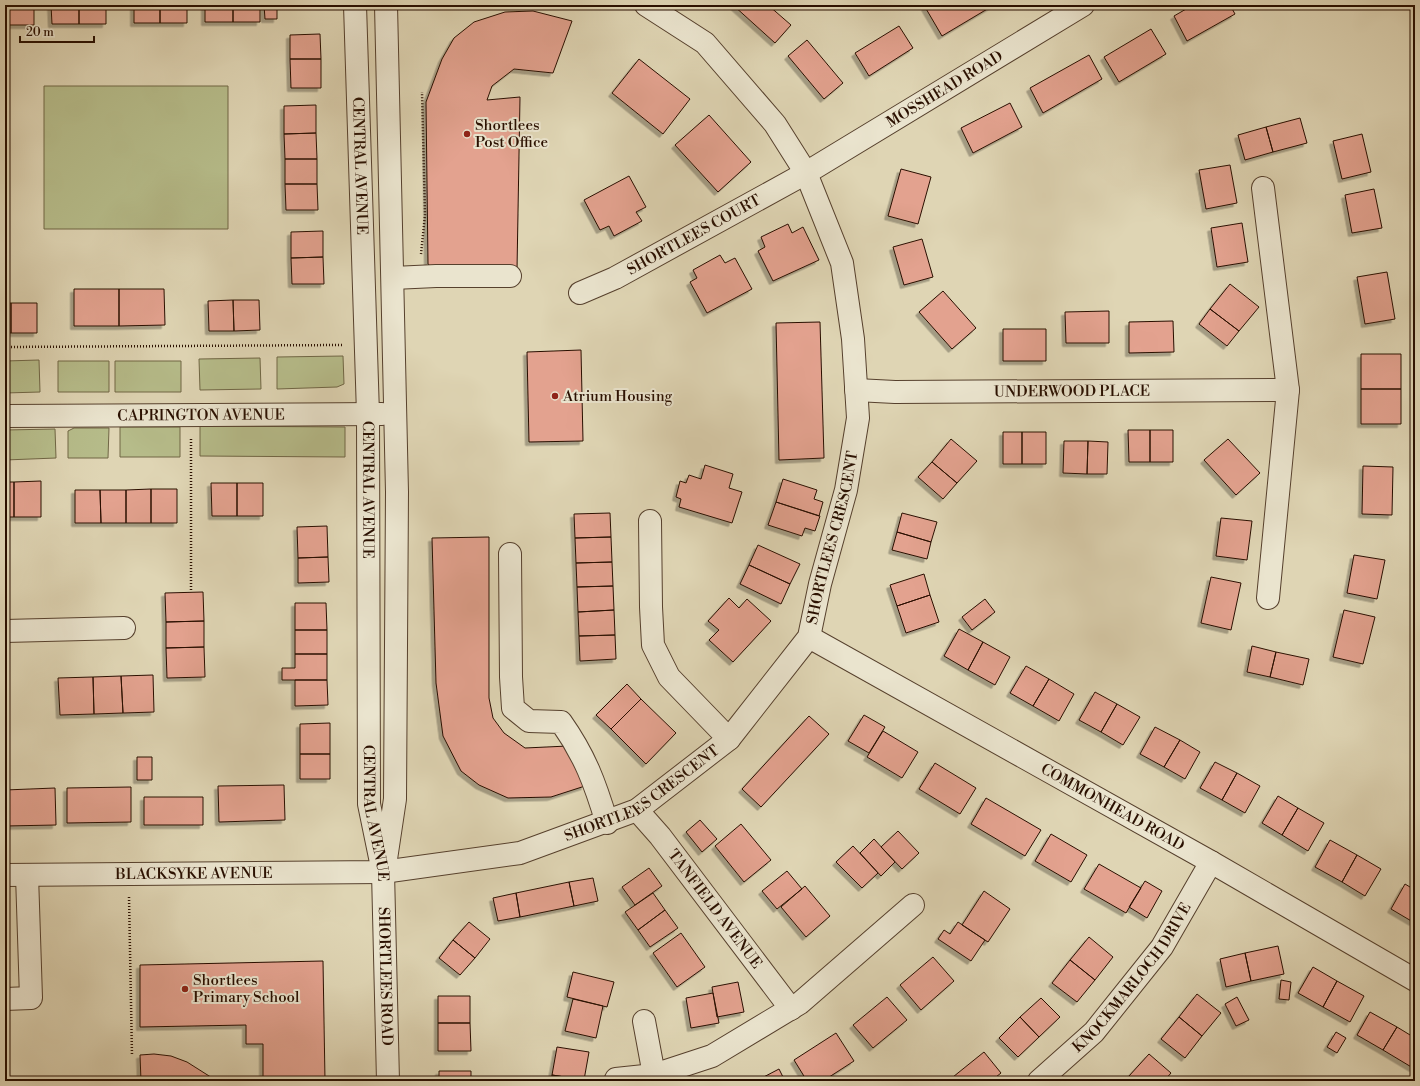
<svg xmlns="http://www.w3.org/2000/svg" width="1420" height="1086" viewBox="0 0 1420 1086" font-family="'Libre Bodoni',serif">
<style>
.green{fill:#b6bc8a;stroke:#706645}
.building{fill:#e3a28f;stroke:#290f00;filter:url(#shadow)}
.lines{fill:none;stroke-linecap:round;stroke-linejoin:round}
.minor-casing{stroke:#56402d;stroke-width:24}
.path{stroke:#290f00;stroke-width:2.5;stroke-dasharray:1 2;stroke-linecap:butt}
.minor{stroke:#eae4ce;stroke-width:22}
.poi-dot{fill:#8f2418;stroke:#eae4ce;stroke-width:1.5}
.labels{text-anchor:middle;stroke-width:4;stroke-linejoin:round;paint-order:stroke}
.street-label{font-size:15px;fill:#290f00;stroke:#eae4ce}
.poi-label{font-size:15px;fill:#290f00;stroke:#eae4ce;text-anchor:start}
</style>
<defs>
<filter id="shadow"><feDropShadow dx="-3.5" dy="3.5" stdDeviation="0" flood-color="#0004"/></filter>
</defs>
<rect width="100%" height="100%" fill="#dfd5b4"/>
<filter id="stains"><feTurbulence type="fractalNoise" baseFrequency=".005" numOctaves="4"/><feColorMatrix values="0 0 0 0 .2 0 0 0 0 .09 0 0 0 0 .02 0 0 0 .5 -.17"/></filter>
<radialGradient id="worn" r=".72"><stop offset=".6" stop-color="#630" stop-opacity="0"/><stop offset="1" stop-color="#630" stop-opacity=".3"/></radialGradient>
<path class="green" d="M44 86H228V229H44Z
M343 356 344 384 337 387 277 389V357Z
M260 358 261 389 200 390 199 359Z
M39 360 40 392 5 393V361Z
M58 361H109V392H58Z
M115 361H181V392H115Z
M200 426 345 427V457L200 456Z
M120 427H180V457H120Z
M74 428H109L108 458H68V431Z
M55 429 56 458 5 460V430Z"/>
<path class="building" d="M5 5H7L8 25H5Z
M7 5H34V25H8Z
M51 5H79V24H52Z
M79 5H106V24H79Z
M134 5H160V23H134Z
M160 5H187V23H160Z
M205 5H233V22H205Z
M233 5H260V22H233Z
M264 5H277V19H265Z
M733 5H768L791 25 775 43Z
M929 5H994L942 36 925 7Z
M1193 5H1230L1235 14 1187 41 1174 16Z
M533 11 572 21 553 73 514 69 492 86 487 100 520 97 517 270H435L428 264 426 102 442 59 454 38 474 22 505 12Z
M899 26 913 48 869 76 855 53Z
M1151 29 1166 54 1119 82 1104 57Z
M320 34 321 59H290V35Z
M807 40 843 83 824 99 788 56Z
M1089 55 1102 79 1043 113 1030 88Z
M290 59H321V88H291Z
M639 59 690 99 663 134 612 93Z
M1010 103 1022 127 973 153 961 128Z
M316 105V133L284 134V106Z
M709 115 751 162 718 192 675 145Z
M1300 118 1307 143 1273 152 1266 127Z
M1266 127 1273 152 1245 160 1238 135Z
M316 133 317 159H285L284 134Z
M1362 134 1371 172 1342 179 1333 141Z
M285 159H317V184H285Z
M1230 165 1237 203 1206 209 1199 170Z
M901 169 931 177 918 224 888 216Z
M629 176 646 207 636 212 642 221 614 236 609 226 600 230 584 200Z
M285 184H317L318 210H286Z
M1374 189 1382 228 1352 233 1345 195Z
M1242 223 1248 262 1217 267 1211 228Z
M788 224 792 233 803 227 819 260 773 281 758 251 765 247 761 237Z
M323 231V257L291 258V232Z
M922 239 933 277 904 285 893 247Z
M720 255 725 263 735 258 752 289 707 313 690 282 697 278 693 270Z
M323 257 324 284H292L291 258Z
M1387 272 1395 319 1365 324 1357 277Z
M1230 284 1259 307 1239 331 1210 309Z
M74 289H119V326H74Z
M119 289H164L165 325 119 326Z
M943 291 976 328 952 349 919 312Z
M233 300H259L260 330 234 331Z
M233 300 234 331H209L208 301Z
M5 303H11V333H5Z
M11 303H37V333H11Z
M1210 309 1239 331 1227 346 1199 324Z
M1109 311V343H1066L1065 312Z
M1173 321 1174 352 1129 353V322Z
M820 322 824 458 779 460 776 323Z
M1003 329H1046V361H1003Z
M581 350 583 441 529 442 527 352Z
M1361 354H1401V389H1361Z
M1361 389H1401V424H1361Z
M1128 430H1150V462H1129Z
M1150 430H1173V462H1150Z
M1003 432H1022V464H1003Z
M1022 432H1046V464H1022Z
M951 439 977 461 957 483 932 462Z
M1228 439 1260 473 1236 495 1204 460Z
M1064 441H1088L1087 474 1063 473Z
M1088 441 1108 442 1107 474H1087Z
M932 462 957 483 943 499 918 477Z
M705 465 733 474 729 488 742 492 732 523 679 507 681 499 676 497 680 481 686 483 689 475 701 479Z
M1363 466 1393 467 1392 515 1362 514Z
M783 479 817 490 814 499 823 502 819 516 776 502Z
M41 481V517H14V482Z
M5 482H14V517H5Z
M211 483H237V516H212Z
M237 483H263V516H237Z
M151 489V523H126V490Z
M151 489H177V523H151Z
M75 490H100L101 523H75Z
M100 490H126V523H101Z
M776 502 820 516 815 531 805 528 802 536 768 525Z
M610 513 611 537 575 538 574 514Z
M902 513 937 522 931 542 897 532Z
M1221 518 1252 521 1247 560 1216 556Z
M327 526 328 557 298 558 297 527Z
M897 532 931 542 927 559 892 550Z
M489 537V698L493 718 504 733 525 748 568 746 585 786 551 797 508 798 479 785 461 771 443 736 436 683 432 538Z
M611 537 612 562 576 563 575 538Z
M758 545 800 564 790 584 749 565Z
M1354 555 1385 560 1377 599 1347 593Z
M328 557 329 582 298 583V558Z
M612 562 613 586 577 587 576 563Z
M749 565 790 584 781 604 740 584Z
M924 574 930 595 897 606 890 585Z
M1211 577 1241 583 1231 630 1201 623Z
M613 586 614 610 578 612 577 587Z
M203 592 204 621 166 622 165 593Z
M930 595 939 622 906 633 897 606Z
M729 598 739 608 747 599 771 621 733 662 709 640 719 630 708 621Z
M985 599 995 612 972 630 962 617Z
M295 603H326L327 630H295Z
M614 610 615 635 579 636 578 612Z
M1344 610 1375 617 1363 664 1333 657Z
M204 621V647L166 648V622Z
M959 629 983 642 968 670 944 656Z
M295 630H327V654H295Z
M615 635 616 659 580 661 579 636Z
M983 642 1010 657 995 685 968 670Z
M1252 646 1276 652 1270 677 1247 672Z
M204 647 205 677 167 678 166 648Z
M1276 652 1309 659 1303 685 1270 677Z
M295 654H327V680H282V668H295Z
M1026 666 1049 679 1033 706 1010 693Z
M153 675 154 712 123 713 121 676Z
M121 676 123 713 94 714 93 677Z
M93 677 94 714 60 715 58 678Z
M1049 679 1074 694 1059 721 1033 706Z
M295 680H327L328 705 295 706Z
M627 684 641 699 611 729 596 715Z
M1095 692 1117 704 1101 732 1079 720Z
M641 699 676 733 646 764 611 729Z
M1117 704 1140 717 1123 745 1101 732Z
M864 715 885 727 869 753 848 741Z
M809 716 829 734 761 807 742 789Z
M330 723V754H300V724Z
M1155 727 1180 740 1164 767 1140 754Z
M883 731 918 752 902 778 867 757Z
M1180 740 1200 752 1185 779 1164 767Z
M300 754H330V779H300Z
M137 757H152V780H137Z
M1215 762 1237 773 1222 800 1200 788Z
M935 763 976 788 960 814 919 789Z
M1237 773 1260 786 1245 813 1222 800Z
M284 785 285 820 219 822 218 786Z
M131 787V822L67 823V788Z
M55 788 56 825 5 826V790Z
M1278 796 1298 808 1282 835 1262 823Z
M144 797H203V825H144Z
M986 798 1041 830 1025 856 971 824Z
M1298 808 1324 823 1308 851 1282 835Z
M700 820 717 839 702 852 686 832Z
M741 824 771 860 744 882 715 846Z
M898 831 919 853 902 869 881 847Z
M1051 834 1087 855 1071 882 1035 861Z
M874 839 895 862 881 876 860 853Z
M1330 840 1357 855 1342 882 1315 867Z
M853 846 878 873 862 888 836 862Z
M1357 855 1381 869 1365 896 1342 882Z
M1099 864 1141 888 1126 913 1084 889Z
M649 868 662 886 635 905 622 887Z
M787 871 802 889 777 909 762 891Z
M593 878 598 901 574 906 569 882Z
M1145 881 1162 891 1147 918 1129 907Z
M569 882 574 906 520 917 516 893Z
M1405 884 1415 890V918L1413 922 1391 909Z
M805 886 830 916 806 937 781 907Z
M984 891 1010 909 988 942 962 925Z
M516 893 520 917 498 921 493 898Z
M653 893 665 910 638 930 625 912Z
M665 910 678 928 650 947 638 930Z
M469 922 490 939 475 958 453 940Z
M958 922 985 940 971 961 938 939 944 930 950 934Z
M681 933 705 967 677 987 653 953Z
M1089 937 1113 957 1095 980 1070 960Z
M453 940 475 958 460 975 439 958Z
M1278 946 1284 974 1251 981 1245 953Z
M1245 953 1251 981 1226 987 1220 959Z
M933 957 954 981 921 1010 900 985Z
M1070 960 1095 980 1077 1002 1052 983Z
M323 961 325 1081H263V1044H246V1025L140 1027V965Z
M1313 967 1337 981 1323 1007 1298 993Z
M573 972 614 982 607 1007 567 997Z
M1281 980 1291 982 1289 1000 1279 999Z
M1337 981 1364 996 1350 1022 1323 1007Z
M738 982 744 1012 717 1017 712 987Z
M713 993 719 1023 691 1028 686 998Z
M1197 994 1221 1013 1202 1036 1179 1017Z
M438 996H470V1023H438Z
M887 997 907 1020 873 1048 853 1025Z
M1237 997 1249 1020 1236 1026 1225 1004Z
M1041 998 1060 1017 1039 1037 1020 1017Z
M573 999 603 1006 596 1038 565 1031Z
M1370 1012 1397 1027 1383 1050 1357 1035Z
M1020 1017 1039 1037 1018 1057 999 1038Z
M1179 1017 1202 1036 1185 1058 1161 1039Z
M438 1023H470L471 1051H438Z
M1397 1027 1415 1038V1065L1413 1068 1383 1050Z
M1336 1032 1346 1038 1337 1053 1327 1047Z
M836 1033 854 1061 823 1081H807L794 1060Z
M557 1047 589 1052 584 1080 552 1075Z
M984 1052 1001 1073 991 1081H948Z
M154 1054 171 1056 187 1062 217 1081H141L140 1055Z
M1149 1054 1171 1073 1164 1081H1135L1129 1076Z
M779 1069 785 1081H756Z
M439 1071H471V1081H439Z
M552 1075 584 1080V1081H551Z
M1129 1076 1135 1081H1124Z"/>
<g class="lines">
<g class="minor-casing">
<g id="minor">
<path id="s1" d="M355 5 368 414 369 804 383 872 388 1081"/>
<path d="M1263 188 1288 390 1268 598"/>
<path d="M393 278 436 276H510"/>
<path id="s2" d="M580 293 615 278 806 173 1083 5"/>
<path id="s3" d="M856 390 895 392 1288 390"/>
<path id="s4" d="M5 416 382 414"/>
<path d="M650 521 651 607 653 645 669 677 729 739"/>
<path d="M510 554 511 677 513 708 529 721 561 722C585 756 595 783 607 823"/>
<path d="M5 631 124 628"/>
<path id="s5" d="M809 637 1211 862 1415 980"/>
<path id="s6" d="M637 810 660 836 791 1009"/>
<path d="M386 859 395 799 397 492 386 5"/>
<path id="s7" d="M5 875 383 872 520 853 637 810 729 739 809 637 820 584 846 490 858 418 853 339 842 263 806 173 775 124 705 43 646 5"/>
<path d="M5 999 31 998 27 875"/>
<path d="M644 1021 654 1075"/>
<path d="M616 1079 654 1075 712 1056 800 1003 913 905"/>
<path id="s8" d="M1039 1081 1094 1032 1162 947 1211 862"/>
</g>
</g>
<path class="path" d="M421 254 425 215 422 92
M5 347 342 345
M191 590V439
M129 897 132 1056"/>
<use href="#minor" class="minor"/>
</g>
<g class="poi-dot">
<circle cx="467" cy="134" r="4"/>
<circle cx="555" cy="396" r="4"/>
<circle cx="185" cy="989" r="4"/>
</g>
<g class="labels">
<g class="street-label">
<text dy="5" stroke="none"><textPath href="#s2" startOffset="418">MOSSHEAD ROAD</textPath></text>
<text dy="5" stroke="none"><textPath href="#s1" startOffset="161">CENTRAL AVENUE</textPath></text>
<text dy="5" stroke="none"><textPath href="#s2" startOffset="128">SHORTLEES COURT</textPath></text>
<text dy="5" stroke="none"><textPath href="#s3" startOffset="216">UNDERWOOD PLACE</textPath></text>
<text dy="5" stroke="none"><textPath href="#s4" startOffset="196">CAPRINGTON AVENUE</textPath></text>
<text dy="5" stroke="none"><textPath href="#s1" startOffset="485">CENTRAL AVENUE</textPath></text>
<text dy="5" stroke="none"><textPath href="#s7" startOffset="989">SHORTLEES CRESCENT</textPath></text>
<text dy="5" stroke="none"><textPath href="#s7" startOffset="653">SHORTLEES CRESCENT</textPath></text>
<text dy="5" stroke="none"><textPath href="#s1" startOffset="809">CENTRAL AVENUE</textPath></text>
<text dy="5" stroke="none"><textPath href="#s5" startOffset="348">COMMONHEAD ROAD</textPath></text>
<text dy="5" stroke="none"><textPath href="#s7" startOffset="189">BLACKSYKE AVENUE</textPath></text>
<text dy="5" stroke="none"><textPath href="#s6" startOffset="126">TANFIELD AVENUE</textPath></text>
<text dy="5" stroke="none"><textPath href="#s8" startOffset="140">KNOCKMARLOCH DRIVE</textPath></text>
<text dy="5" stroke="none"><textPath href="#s1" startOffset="973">SHORTLEES ROAD</textPath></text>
</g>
<g class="poi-label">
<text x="475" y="130">Shortlees<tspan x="475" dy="17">Post Office</tspan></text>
<text x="563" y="401">Atrium Housing</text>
<text x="193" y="985">Shortlees<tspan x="193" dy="17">Primary School</tspan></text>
</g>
</g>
<rect width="1420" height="1086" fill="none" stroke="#dfd5b4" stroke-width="20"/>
<rect x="6" y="6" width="1408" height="1074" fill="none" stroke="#290f00" stroke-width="2"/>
<rect x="10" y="10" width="1400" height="1066" fill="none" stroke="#290f00"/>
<path d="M20 36v6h74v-6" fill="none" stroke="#290f00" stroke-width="2"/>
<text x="26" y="36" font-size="12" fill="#290f00" stroke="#eae4ce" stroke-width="3" paint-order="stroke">20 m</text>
<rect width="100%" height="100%" filter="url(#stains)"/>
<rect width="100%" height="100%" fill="url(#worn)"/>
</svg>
